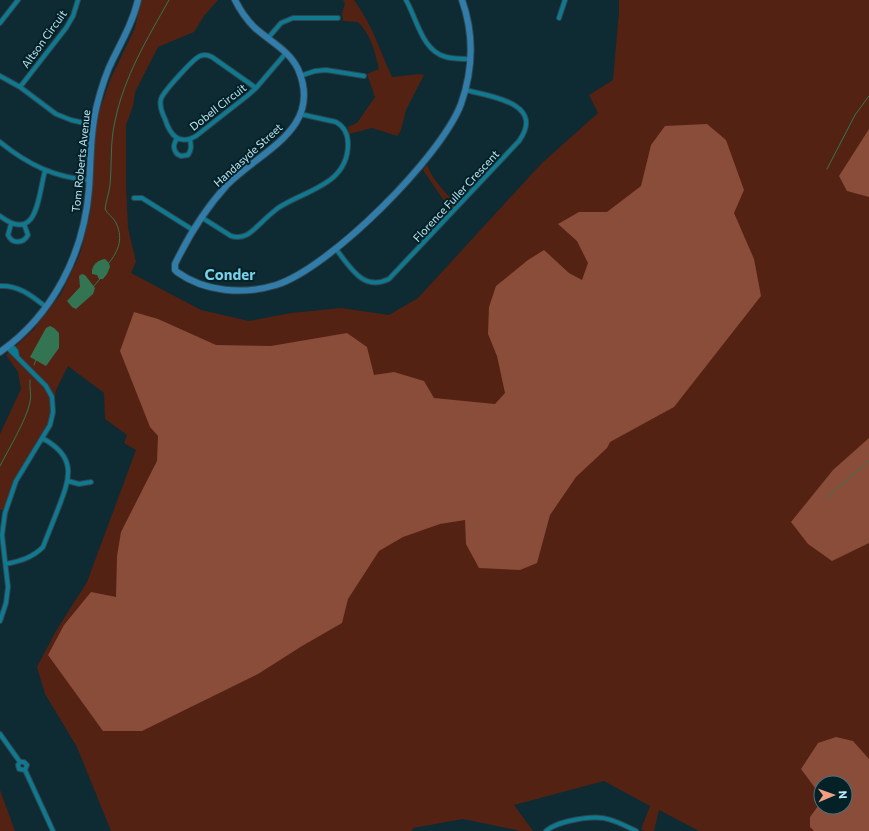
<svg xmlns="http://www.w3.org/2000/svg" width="869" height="831" viewBox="0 0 869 831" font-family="Commissioner,sans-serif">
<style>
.green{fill:#542213;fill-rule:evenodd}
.forest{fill:#894d3a}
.water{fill:#337552}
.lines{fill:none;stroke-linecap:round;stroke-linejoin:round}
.stream{stroke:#337552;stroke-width:1}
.street-casing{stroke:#2e464f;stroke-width:6}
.secondary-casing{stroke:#2e464f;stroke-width:8}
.street{stroke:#10788f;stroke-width:4}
.secondary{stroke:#317ca8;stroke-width:6}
.labels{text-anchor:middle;stroke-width:4;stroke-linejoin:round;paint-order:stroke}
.street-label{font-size:11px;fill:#bfe8f5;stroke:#042128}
.district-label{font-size:15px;font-weight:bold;fill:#78d0e9;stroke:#042128}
</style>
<rect width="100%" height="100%" fill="#0e2a32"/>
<path class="green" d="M141 0H218L204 16 194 32 158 47 135 92 133 106 126 125V183L128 228 136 262 131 273 201 310 249 321 291 313 341 308 389 315 418 298 541 164 598 113 589 95 613 80 619 12V0H869V831H699L659 810 654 831H645L641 829 650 806 604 781 514 805 533 831H521L463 819 413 828 412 831H111L77 747 45 694 37 667 56 631 87 582 136 450 124 443 127 435 105 419 104 393 68 366 56 390 51 418 15 479 3 510H0V434L21 389 18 372 6 355 33 330 61 294 80 254 90 214 95 125 110 80 135 28ZM821 783H845V807H821Z
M343 0H354C372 24 380 51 392 77L420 74 424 75 406 110 401 130 397 136 372 128 349 134 348 127 357 123 375 97 367 74 379 69C375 51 371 35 358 22L343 21 342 13 345 4Z
M427 165C433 180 445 193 457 204L451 211 423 170Z
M0 790 15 831H0Z"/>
<path class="forest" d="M707 124 726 140 744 190 734 213 754 259 761 296 674 407 610 442 607 448 576 477 550 515 537 563 520 570 479 568 466 544 465 520 440 524 403 537 379 551 348 599 342 623 302 646 258 674 142 731H103L48 655 64 625 91 592 116 597 117 556 121 532 157 461 158 436 150 427 120 351 134 312 158 319 216 345 271 346 347 333 367 347 374 375 394 372 424 381 434 398 495 404 505 393 497 356 488 334 489 307 496 286 528 260 544 250 569 273 582 280 588 263 577 241 558 224 579 212H607L641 186 651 145 665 126Z
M869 129V197L847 191 839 176Z
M869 438V543L832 561 808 544 791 522 833 470Z
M836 737 853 741 869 759V831H814L810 827V817L821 802V807H845V783H821V796L801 769 818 743Z"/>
<path class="water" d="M105 259 109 263 110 267 107 274 103 279H99L97 275 92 274C91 265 98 260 105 259Z
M82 274 85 275 95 288 93 294 76 309 72 307 67 301 80 287 79 276Z
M50 326 54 328 59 333V348L46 366 30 357 46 328Z"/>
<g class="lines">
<path class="stream" d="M827 169 855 115 869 96
M108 264C119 251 124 237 115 221 112 216 107 214 105 209 106 201 109 193 110 185 112 164 110 142 115 121 124 77 147 39 169 0
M93 287 100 279
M34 365 36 360
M0 466C9 448 26 421 30 402 32 395 29 388 30 380
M826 498 869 461"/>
<g class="street-casing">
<path id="street" d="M406 0C417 19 422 51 446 57 454 59 462 59 470 59
M559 18 565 0
M0 23 18 0
M268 38 281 23 293 18H338
M0 76 20 87 56 114 71 120 93 125
M300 76 315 71 326 70 364 76
M20 87 66 28 73 16 78 0
M256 88 247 96 196 136C179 146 170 135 165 119 162 113 159 106 161 99 163 92 194 58 200 56 205 54 208 55 212 57L256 88 286 53
M177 138C174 144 172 148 177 154L181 156 188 155C192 149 191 146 190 139
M0 142C27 164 55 178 90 180
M134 198H142L193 230
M0 216C38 245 38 195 45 171
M201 217 231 236C246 240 252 231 262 222 267 217 273 212 278 208 305 190 348 185 348 144 348 134 345 127 336 122L300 114
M11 224 8 235C12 244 23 244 28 235L24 224
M335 248C350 266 362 292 389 279L519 141C546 103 490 96 465 90
M0 286C19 285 32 296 46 307
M11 345 16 351 17 356
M68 481 79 484 91 482
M6 564C20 561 32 558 43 547 48 534 53 522 58 509 70 478 78 457 42 438
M0 621 6 603 8 587 2 535 5 513 16 481 50 425 53 412 52 397 46 386 7 347
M0 734 20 762
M20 762H24L27 765 25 770
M20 762 18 765 19 769 25 770
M25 770 53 831
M546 831C553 825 561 823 569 821 599 814 609 817 636 831"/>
</g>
<g class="secondary-casing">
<path id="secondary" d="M235 0C240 10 246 19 254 27 269 41 289 50 298 69 324 129 260 151 227 185 205 209 189 235 175 264V270L177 272C205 292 243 295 276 285 330 268 441 157 461 104 473 70 474 34 462 0
M0 352C53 315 84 253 89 189 91 161 90 133 97 105 101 89 106 73 113 59 123 39 133 21 138 0"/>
</g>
<use href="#street" class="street"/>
<use href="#secondary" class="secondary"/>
</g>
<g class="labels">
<g class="street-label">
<text transform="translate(44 39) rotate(-54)" y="4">Altson Circuit</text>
<text transform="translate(218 107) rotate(-38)" y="4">Dobell Circuit</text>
<text transform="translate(248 155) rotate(-42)" y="4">Handasyde Street</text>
<text transform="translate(81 161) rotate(-84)" y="4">Tom Roberts Avenue</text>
<text transform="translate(456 196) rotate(-47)" y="4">Florence Fuller Crescent</text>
</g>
<g class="district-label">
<text x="230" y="280">Conder</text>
</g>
</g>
<g transform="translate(833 795) rotate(88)"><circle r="19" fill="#042128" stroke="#4f717a"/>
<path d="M0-3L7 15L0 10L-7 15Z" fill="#f39f84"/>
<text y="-6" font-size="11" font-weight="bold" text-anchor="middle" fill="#bfe8f5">N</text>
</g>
</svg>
